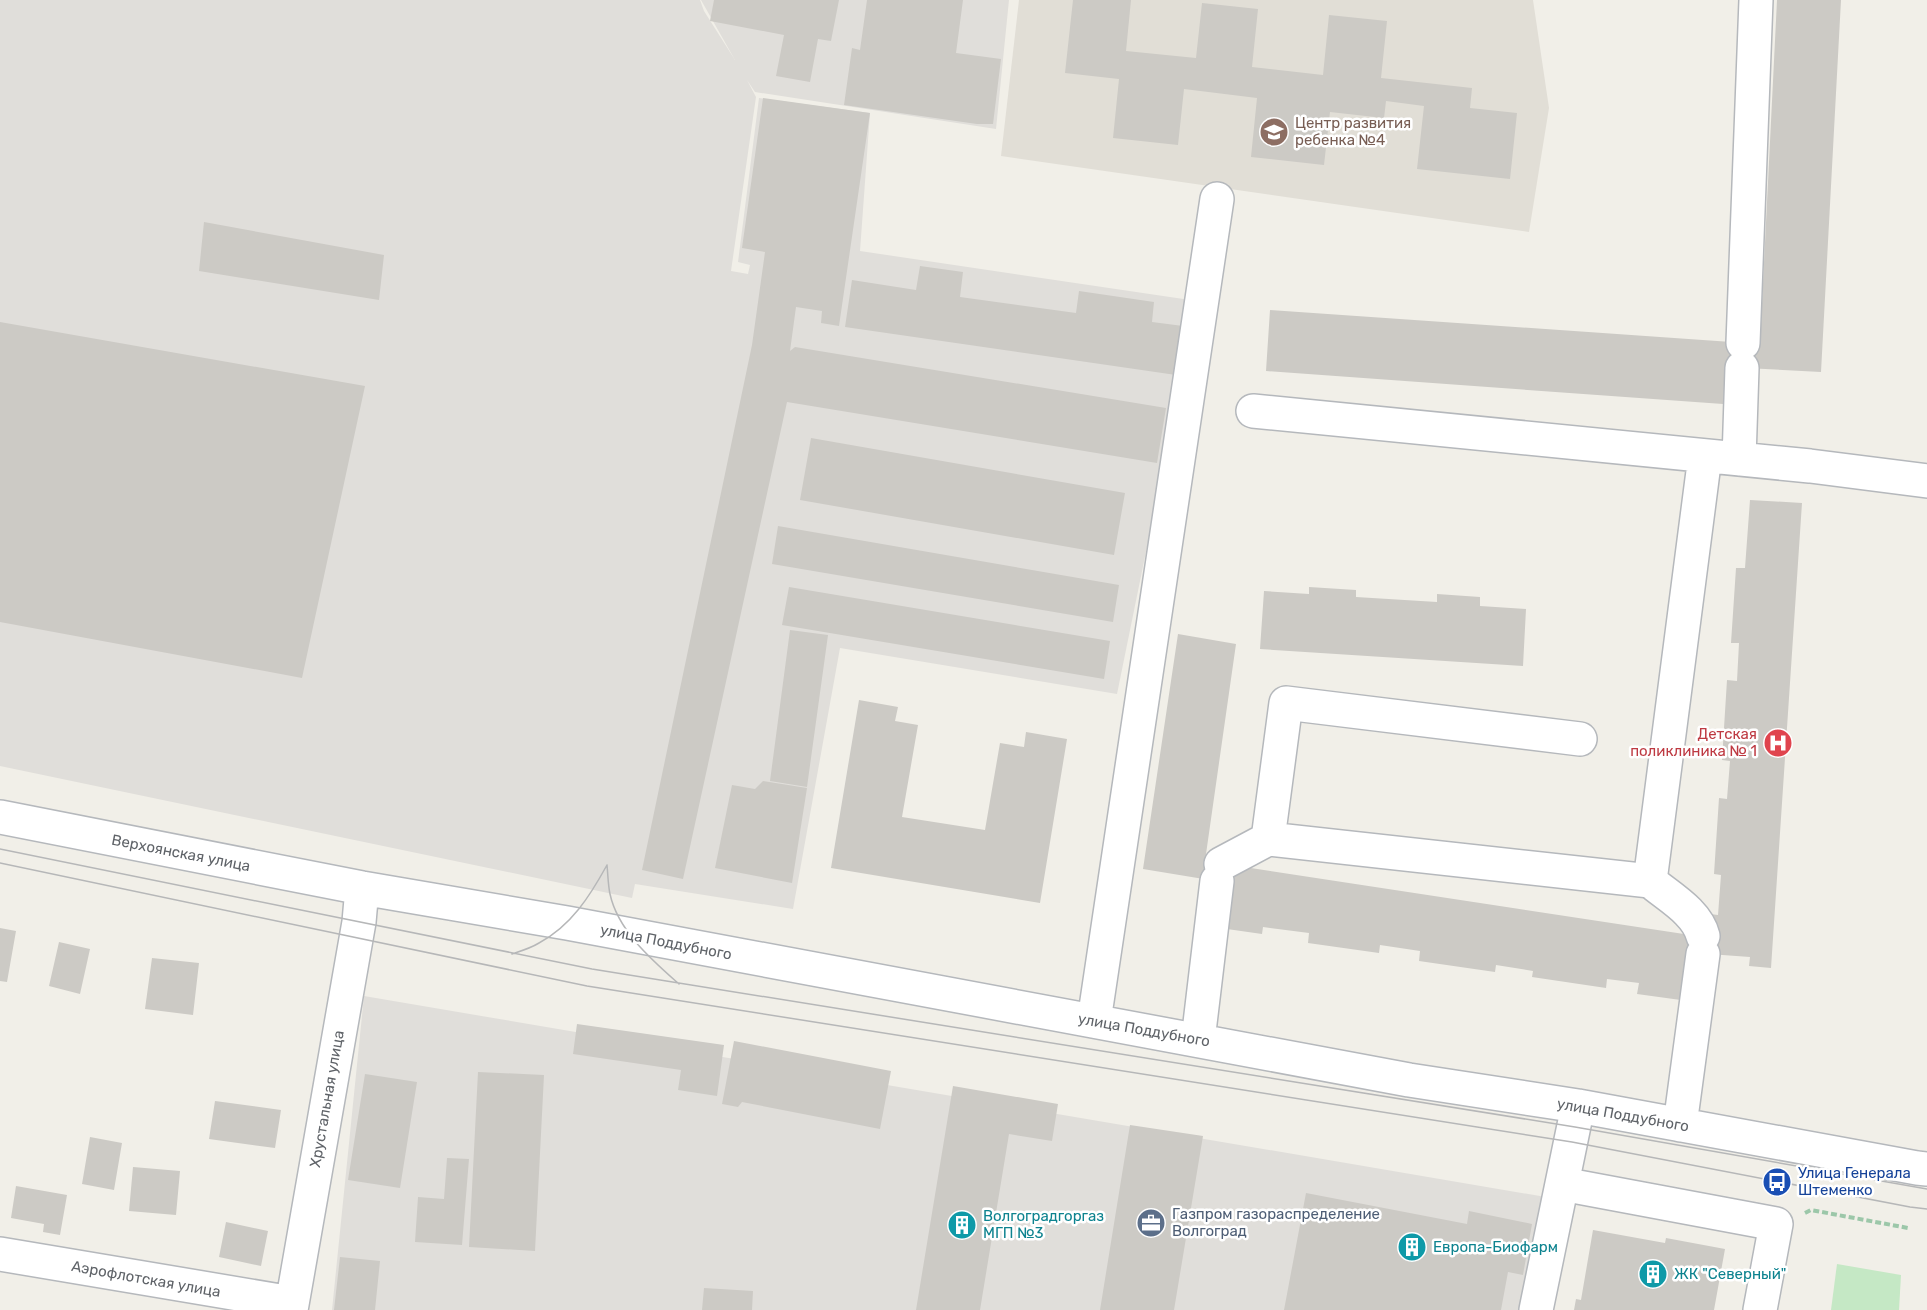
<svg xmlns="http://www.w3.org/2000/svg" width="1927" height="1310" viewBox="0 0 1927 1310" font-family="Rubik,sans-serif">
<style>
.industrial{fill:#e0deda}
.education{fill:#e1ded6}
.green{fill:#c5e8c5}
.building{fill:#cccac5}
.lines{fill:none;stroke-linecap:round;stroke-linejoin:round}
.minor-casing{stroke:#b5b8bc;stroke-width:36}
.path{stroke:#9cc7a9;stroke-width:4;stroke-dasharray:6 3;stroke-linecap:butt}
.minor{stroke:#fff;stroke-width:33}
.tram{stroke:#b6b7b8;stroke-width:1.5}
.labels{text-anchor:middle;stroke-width:5;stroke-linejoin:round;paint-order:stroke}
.education-label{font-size:15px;fill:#785e54;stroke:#fff;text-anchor:start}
.health-label{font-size:15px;fill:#be3a42;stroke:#fff;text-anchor:end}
.street-label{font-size:15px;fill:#5f6368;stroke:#fff}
.transit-label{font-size:15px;fill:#164399;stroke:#fff;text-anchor:start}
.service-label{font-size:15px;fill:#4e5e75;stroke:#fff;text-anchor:start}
.culture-label{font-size:15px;fill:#0d838f;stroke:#fff;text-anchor:start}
</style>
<rect width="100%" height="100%" fill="#f1efe8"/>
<path class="industrial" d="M0 0H700L704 11 735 60 701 0H1009L996 129 755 92 747 80 756 97 731 271 748 274 750 265 738 262 759 98 870 113 860 251 1197 301 1117 694 840 648 793 909 635 884 632 898 0 766Z
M364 996 1575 1202 1562 1269 1556 1268 1547 1310H332Z"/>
<path class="education" d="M1019 0H1533L1549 108 1529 232 1001 156Z"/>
<path class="green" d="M1837 1264 1901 1275 1899 1310H1831Z"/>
<path class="building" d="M714 0H839L831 41 818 39 810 82 776 76 784 35 710 21Z
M867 0H963L956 53 1001 59 993 124H977L844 105 852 48 860 50Z
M1073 0H1131L1126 51 1196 58 1202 3 1258 9 1252 67 1323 75 1329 15 1387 21 1381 78 1472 88 1470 108 1517 113 1510 179 1417 169 1424 106 1386 101 1384 118 1330 112 1324 165 1251 157 1257 98 1184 89 1178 145 1113 138 1119 79 1065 73Z
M1777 0H1841L1821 372 1726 367 1723 404 1266 371 1270 310 1760 344Z
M763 98 870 113 839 326 821 323 822 311 796 307 790 351 795 347 1166 408 1157 463 787 402 683 879 642 870 752 345 765 252 742 248Z
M204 222 384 255 379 300 199 271Z
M920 266 963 272 960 297 1076 313 1079 291 1154 302 1152 322 1183 326 1176 375 845 327 852 280 916 290Z
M0 322 365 386 302 678 0 622Z
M811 438 1125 493 1114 555 800 500Z
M1750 500 1802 503 1771 968 1749 966 1750 957 1695 953 1688 1001 1637 994 1639 983 1607 979 1606 988 1532 977 1533 971 1496 965 1495 972 1419 961 1420 951 1380 945 1379 953 1308 943 1309 933 1263 927 1262 934 1227 929 1234 884 1143 869 1178 634 1236 644 1205 861 1697 936 1710 914 1718 915 1721 875 1714 874 1719 798 1727 799 1730 761 1722 760 1727 680 1737 681 1739 643H1731L1736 568H1745Z
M778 526 1119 585 1113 622 772 564Z
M789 587 1110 641 1104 679 782 625Z
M1309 587 1356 590V597L1437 602V594L1480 597V606L1526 609 1523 666 1260 649 1264 591 1309 594Z
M790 630 828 635 807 787 770 781Z
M859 700 898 707 895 721 918 725 902 817 985 830 1000 743 1024 747 1026 732 1067 739 1040 903 831 868Z
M763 781 807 788 792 883 715 868 732 785 755 789Z
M0 928 16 931 7 982 0 981Z
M59 942 90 949 80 994 49 986Z
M152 958 199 963 193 1015 145 1009Z
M577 1024 724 1045 717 1096 678 1090 681 1070 573 1054Z
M734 1041 891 1071 880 1129 742 1102 738 1107 722 1104Z
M478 1072 544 1075 535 1251 469 1247Z
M365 1074 417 1082 400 1188 348 1180Z
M953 1086 1058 1104 1052 1141 1009 1134 980 1310H916Z
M215 1101 281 1110 275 1148 209 1139Z
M1130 1125 1203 1136 1174 1310H1100Z
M90 1137 122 1143 114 1190 82 1184Z
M447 1158 469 1159 462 1245 415 1242 418 1197 444 1199Z
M133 1167 180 1171 176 1215 129 1211Z
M16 1186 67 1195 60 1235 43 1232 44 1224 11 1218Z
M1306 1193 1467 1224 1469 1211 1532 1224 1523 1275 1508 1272 1501 1310H1284Z
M226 1222 268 1231 261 1266 219 1257Z
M1593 1230 1665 1243 1666 1238 1725 1249 1714 1310H1574L1576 1299 1581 1300Z
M340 1257 380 1261 375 1310H334Z
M704 1288 753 1291 752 1310H702Z"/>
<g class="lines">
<g class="minor-casing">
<path id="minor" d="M1743 343 1756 0
M1253 411 1810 466 1927 481
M1739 459 1742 368
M1580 739 1286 703 1268 839 1650 881 1705 456
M0 817 362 888 567 923 1409 1080 1578 1106 1917 1168 1927 1169
M1221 864 1268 839
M1650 881C1669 897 1697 912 1703 936
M1094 1021 1217 199
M1198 1040 1217 881
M1680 1125 1703 954
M1562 1184 1776 1224 1760 1310
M0 1254 292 1303
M291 1310 359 922 362 888
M1536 1310 1578 1106"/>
</g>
<path class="path" d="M1805 1213 1811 1210 1908 1228"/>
<use href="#minor" class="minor"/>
<path class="tram" d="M0 849 592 969 1575 1127 1927 1189
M0 863 587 986 1572 1142 1910 1207 1927 1209
M607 865C608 875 608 885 610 894 618 931 652 960 679 984
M512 954C521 951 531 948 539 943 571 926 590 896 607 865"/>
</g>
<defs>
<g id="school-disc" transform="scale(1.5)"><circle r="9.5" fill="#8d6e63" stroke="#fff"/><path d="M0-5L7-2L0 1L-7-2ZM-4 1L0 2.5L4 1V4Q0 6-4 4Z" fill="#fff"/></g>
<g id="hospital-disc" transform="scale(1.5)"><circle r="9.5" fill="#e0444e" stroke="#fff"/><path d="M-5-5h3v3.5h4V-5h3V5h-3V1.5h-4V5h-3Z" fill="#fff"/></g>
<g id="bus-disc" transform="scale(1.5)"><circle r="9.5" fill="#1a4fb4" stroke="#fff"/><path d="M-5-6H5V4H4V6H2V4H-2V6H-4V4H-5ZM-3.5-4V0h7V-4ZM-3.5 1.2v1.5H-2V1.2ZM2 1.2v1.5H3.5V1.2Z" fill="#fff"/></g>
<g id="office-disc" transform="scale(1.5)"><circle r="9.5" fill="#5c6f8a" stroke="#fff"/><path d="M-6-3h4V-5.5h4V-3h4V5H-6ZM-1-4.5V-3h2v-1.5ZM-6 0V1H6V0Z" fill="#fff"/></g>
<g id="building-disc" transform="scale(1.5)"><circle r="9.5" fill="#0f9aa8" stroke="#fff"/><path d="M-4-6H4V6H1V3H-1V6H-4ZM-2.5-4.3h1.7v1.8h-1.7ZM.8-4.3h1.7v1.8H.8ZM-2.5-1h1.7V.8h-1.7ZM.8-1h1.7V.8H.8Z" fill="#fff"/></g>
</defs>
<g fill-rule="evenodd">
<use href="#school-disc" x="1274" y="132"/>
<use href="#hospital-disc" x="1778" y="743"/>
<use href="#bus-disc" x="1777" y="1182"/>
<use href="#office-disc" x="1151" y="1223"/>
<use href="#building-disc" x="962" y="1225"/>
<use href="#building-disc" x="1412" y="1247"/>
<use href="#building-disc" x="1653" y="1274"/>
</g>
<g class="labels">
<g class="education-label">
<text x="1295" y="128">Центр развития<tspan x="1295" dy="17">ребенка №4</tspan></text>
</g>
<g class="health-label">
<text x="1757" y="739">Детская<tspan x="1757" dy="17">поликлиника № 1</tspan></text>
</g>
<g class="street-label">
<text transform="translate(181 853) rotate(11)" y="5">Верхоянская улица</text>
<text transform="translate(666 942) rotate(11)" y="5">улица Поддубного</text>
<text transform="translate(1144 1030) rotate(10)" y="5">улица Поддубного</text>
<text transform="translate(327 1099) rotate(-80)" y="5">Хрустальная улица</text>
<text transform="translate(1623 1115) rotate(10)" y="5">улица Поддубного</text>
<text transform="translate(146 1279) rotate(10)" y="5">Аэрофлотская улица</text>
</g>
<g class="transit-label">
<text x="1798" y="1178">Улица Генерала<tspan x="1798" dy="17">Штеменко</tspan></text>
</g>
<g class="service-label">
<text x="1172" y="1219">Газпром газораспределение<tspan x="1172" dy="17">Волгоград</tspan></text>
</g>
<g class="culture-label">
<text x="983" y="1221">Волгоградгоргаз<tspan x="983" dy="17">МГП №3</tspan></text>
<text x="1433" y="1252">Европа-Биофарм</text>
<text x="1674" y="1279">ЖК "Северный"</text>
</g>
</g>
</svg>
